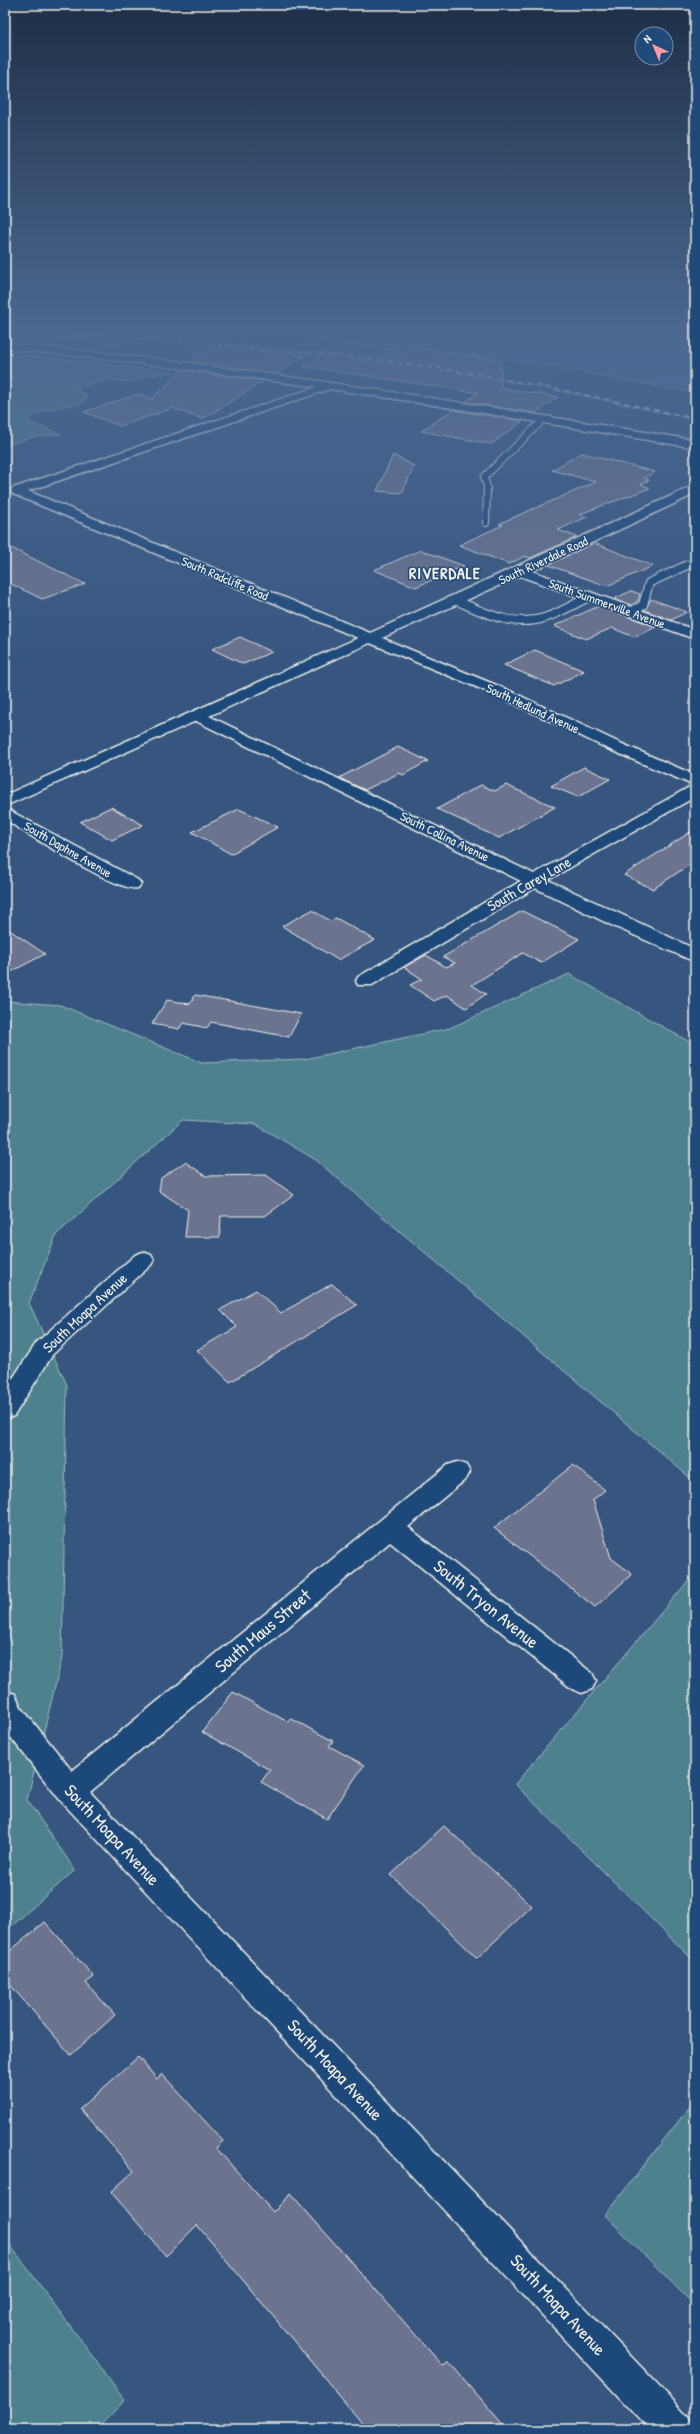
<svg xmlns="http://www.w3.org/2000/svg" width="700" height="2434" viewBox="0 0 700 2434" font-family="'Patrick Hand',sans-serif">
<style>
.green{fill:#4e818e;stroke:#a1b9bb}
.water{fill:#41799d;stroke:#89a9bb}
.building{fill:#6c738e;stroke:#f4f1e8}
.lines{fill:none;stroke-linecap:round;stroke-linejoin:round}
.service-far1-casing{stroke:#f4f1e8;stroke-width:8}
.service-casing{stroke:#f4f1e8;stroke-width:10}
.minor-casing{stroke:#f4f1e8;stroke-width:3}
.primary-casing{stroke:#f4f1e8;stroke-width:3}
.service-far1{stroke:#1f4a7a;stroke-width:6}
.service{stroke:#1f4a7a;stroke-width:8}
.minor{fill:#1f4a7a;fill-rule:evenodd}
.primary{fill:#1f4a7a;fill-rule:evenodd}
.rail-casing{stroke:#f4f1e8;stroke-width:2.5}
.rail{stroke:#1f4a7a;stroke-width:1.5;stroke-dasharray:5;stroke-linecap:butt}
.labels{text-anchor:middle;stroke-width:3;stroke-linejoin:round;paint-order:stroke}
.far-street-label{font-size:13px;fill:#f4f1e8;stroke:#1f4a7a}
.street-label{font-size:15px;fill:#f4f1e8;stroke:#1f4a7a}
.far-district-label{font-size:16px;font-weight:bold;letter-spacing:1px;fill:#f4f1e8;stroke:#1f4a7a}
.near-street-label{font-size:18px;fill:#f4f1e8;stroke:#1f4a7a}
</style>
<rect width="100%" height="100%" fill="#365680"/>
<filter id="ink" filterUnits="userSpaceOnUse"><feTurbulence type="fractalNoise" baseFrequency=".025" numOctaves="2"/><feDisplacementMap in="SourceGraphic" scale="8" xChannelSelector="R" yChannelSelector="G"/><feConvolveMatrix kernelMatrix="1 2 1 2 8 2 1 2 1" color-interpolation-filters="sRGB"/></filter>
<g filter="url(#ink)">
<path class="green" d="M5 331 130 338 119 346 75 339 5 337Z
M5 353 173 372 152 375 129 382 104 380 74 389 87 395 84 402 42 411 29 418 28 422 61 434 33 437 5 446Z
M569 974 695 1045V1482L316 1160 255 1124 183 1120 56 1235 29 1303 67 1385 62 1658 27 1800 75 1870 5 1932V1001L60 1005 202 1063 305 1059 450 1028Z
M695 1573V1962L515 1784Z
M695 2100V2306L605 2215Z
M5 2238 125 2400 97 2429H5Z"/>
<path class="water" d="M254 331H695V393L514 360Z"/>
<path class="building" d="M339 342 404 351 409 347 501 361V388L558 397 535 413 465 402 478 393 303 366Z
M209 344 305 356 276 374 190 362Z
M182 370 264 381 202 419 173 408 120 426 84 412 139 394 152 399Z
M453 410 523 421 491 444 421 431Z
M582 453 655 472 644 478 649 480 641 484 650 488 580 514 587 517 558 530 577 537 530 558 525 556 509 564 459 545 503 525 499 524 505 521 596 482 552 470Z
M393 455 414 466 402 493 377 491Z
M594 543 653 566 607 586 548 565Z
M5 545 85 584 42 599 5 581Z
M421 550 464 566 416 587 374 570Z
M631 591 640 594 638 601 631 605 614 599Z
M651 599 687 612 671 620 645 610Z
M599 606 629 617 656 627 634 637 612 628 586 639 554 626Z
M240 637 270 651 272 652 243 664 212 649Z
M535 650 584 671 554 686 504 665Z
M398 747 428 761 403 775 399 773 365 790 339 778Z
M584 767 610 779 578 797 551 786Z
M481 785 495 791 506 785 555 807 499 838 437 809Z
M111 807 143 825 112 840 80 822Z
M239 809 278 827 231 854 192 832Z
M695 829V861L653 889 624 875Z
M312 910 330 921 336 918 375 940 338 960 282 926Z
M522 911 579 939 541 963 523 953 472 985 486 994 466 1008 447 995 434 1001 410 985 422 979 404 967 426 955 446 967 455 963 443 957Z
M5 927 45 954 5 975Z
M195 995 224 1000 301 1014 289 1037 211 1022 207 1028 183 1023 179 1029 152 1024 167 1000 190 1004Z
M185 1162 206 1176 266 1175 294 1195 265 1216H221L220 1237H185L188 1210 159 1191 161 1178Z
M332 1284 357 1305 230 1382 197 1350 237 1327 220 1310 256 1290 281 1313Z
M573 1465 605 1490 593 1500 611 1558 632 1574 595 1607 494 1528Z
M233 1692 288 1722 290 1718 333 1741 329 1746 364 1765 327 1819 261 1782 270 1770 202 1732Z
M444 1826 532 1906 477 1958 391 1875Z
M45 1922 94 1977 86 1983 115 2015 71 2055 5 1979V1955Z
M138 2057 157 2079 162 2074 223 2141 216 2148 273 2212 291 2194 443 2366 448 2361 507 2429H367L197 2225 166 2256 111 2192 134 2171 80 2109Z"/>
<g class="lines">
<g class="service-far1-casing">
<path id="service-far1" d="M486 523 487 487 484 477 543 420
M685 566 695 561"/>
</g>
<g class="service-casing">
<path id="service" d="M455 600C483 612 513 628 544 618 560 613 574 604 589 597
M631 612 643 605 649 583 687 565"/>
</g>
<g class="minor-casing">
<path id="minor" d="M329 383 335 386 333 388 28 491 370 633 695 485V494L532 571 695 630V639L520 576 382 638 508 690 620 743 695 775V797L548 880 695 949V962L611 925 535 888 372 985H358L356 981 358 977 521 881 196 721 5 806V795L358 638 13 494 11 491 13 488ZM370 643 498 696 608 749 693 785 534 874 209 716Z
M5 808 138 880 141 884 138 888C118 893 28 833 5 820Z
M143 1252 151 1255 154 1260 151 1265 53 1354 14 1416 5 1419V1390L37 1342 135 1255Z
M457 1462 466 1465 470 1472 466 1479 408 1527 592 1673 596 1681 592 1689 582 1693 572 1689 390 1542 90 1792 688 2416 694 2429H649L60 1800 5 1730V1691L15 1694 21 1707 72 1771 448 1465Z"/>
</g>
<g class="primary-casing">
<path id="primary" d="M5 343C237 364 465 404 695 440V448C465 410 237 370 5 349Z"/>
</g>
<use href="#service-far1" class="service-far1"/>
<use href="#service" class="service"/>
<use href="#minor" class="minor"/>
<use href="#primary" class="primary"/>
<g class="rail-casing">
<path id="rail" d="M44 331C172 341 301 349 429 367 519 380 607 399 695 419"/>
</g>
<use href="#rail" class="rail"/>
</g>
</g>
<linearGradient id="sky" x2="0" y2="1"><stop stop-color="#1e2f46"/><stop offset="0.49" stop-color="#4c6891"/><stop offset="1" stop-color="#4c6891" stop-opacity="0"/></linearGradient>
<rect width="700" height="672" fill="url(#sky)"/>
<g class="labels">
<g class="far-street-label">
<text transform="translate(543 560) rotate(-25)" y="5">South Riverdale Road</text>
<text transform="translate(225 578) rotate(23)" y="5">South Radcliffe Road</text>
<text transform="translate(607 603) rotate(20)" y="5">South Summerville Avenue</text>
<text transform="translate(533 708) rotate(25)" y="5">South Hedlund Avenue</text>
<text transform="translate(445 836) rotate(26)" y="5">South Collina Avenue</text>
<text transform="translate(68 849) rotate(30)" y="5">South Daphne Avenue</text>
</g>
<g class="street-label">
<text transform="translate(529 884) rotate(-30)" y="5">South Carey Lane</text>
<text transform="translate(85 1313) rotate(-43)" y="5">South Moapa Avenue</text>
</g>
<g class="far-district-label">
<text x="445" y="579">RIVERDALE</text>
</g>
<g class="near-street-label">
<text transform="translate(486 1604) rotate(39)" y="6">South Tryon Avenue</text>
<text transform="translate(263 1631) rotate(-40)" y="6">South Maus Street</text>
<text transform="translate(112 1835) rotate(47)" y="6">South Moapa Avenue</text>
<text transform="translate(335 2070) rotate(47)" y="6">South Moapa Avenue</text>
<text transform="translate(558 2305) rotate(47)" y="6">South Moapa Avenue</text>
</g>
</g>
<rect width="700" height="2434" fill="none" stroke="#1f4a7a" stroke-width="20"/>
<rect x="10" y="10" width="680" height="2414" fill="none" stroke="#f4f1e8" stroke-width="1.5" filter="url(#ink)"/>
<g transform="translate(654 46) rotate(316)"><circle r="19" fill="#1f4a7a" stroke="#748da6"/>
<path d="M0-3L7 15L0 10L-7 15Z" fill="#ff9aa2"/>
<text y="-6" font-size="11" font-weight="bold" text-anchor="middle" fill="#f4f1e8">N</text>
</g>
</svg>
